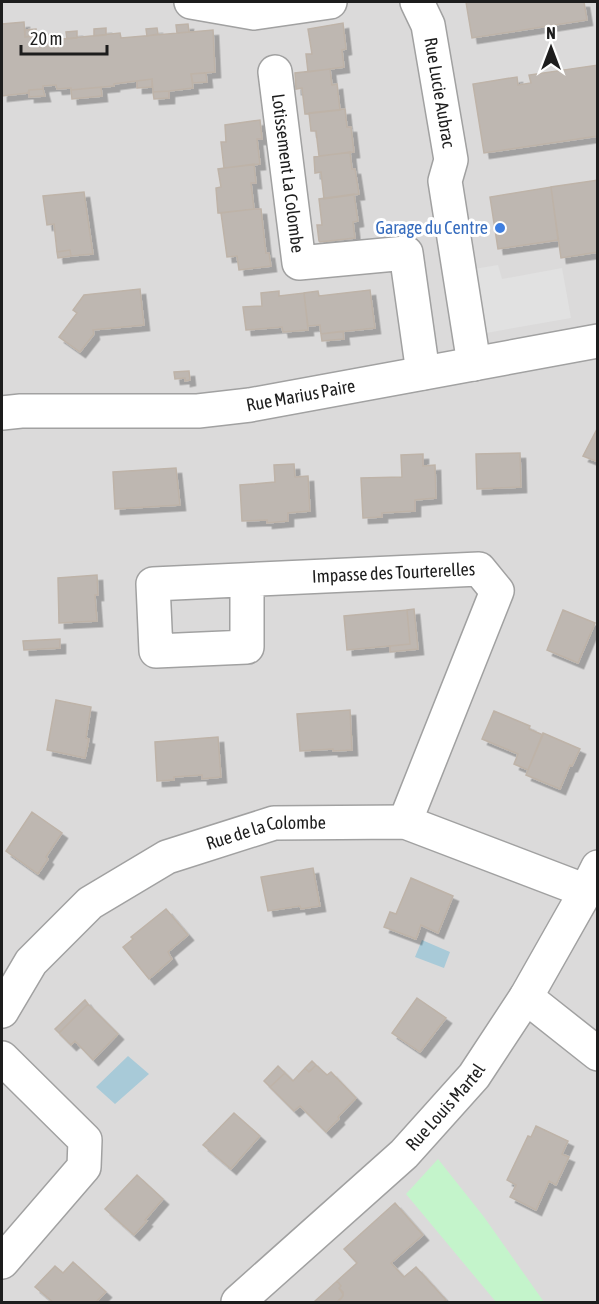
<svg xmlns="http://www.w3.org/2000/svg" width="599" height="1304" viewBox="0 0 599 1304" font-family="'Asap Condensed',sans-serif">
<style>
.residential{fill:#dbdada}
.park{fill:#c4f4cb}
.parking{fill:#e1e1e1}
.water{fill:#a8cad8}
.building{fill:#beb7b1;stroke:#beb3a8;stroke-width:1.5;filter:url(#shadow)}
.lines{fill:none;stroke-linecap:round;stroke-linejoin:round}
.street-casing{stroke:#a1a1a1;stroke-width:36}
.street{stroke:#fff;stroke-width:33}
.shop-dot{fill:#3f7fe0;stroke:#fff;stroke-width:2}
.labels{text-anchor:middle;stroke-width:6;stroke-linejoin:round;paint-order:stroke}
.street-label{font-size:18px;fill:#1d1d1d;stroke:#fff}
.shop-label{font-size:18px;fill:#366cbe;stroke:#fff;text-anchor:end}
</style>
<defs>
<filter id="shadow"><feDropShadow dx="5.5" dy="5.5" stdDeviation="0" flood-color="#0004"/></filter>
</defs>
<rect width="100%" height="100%" fill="#eeebe4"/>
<path class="residential" d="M2 2H597V1302H2Z"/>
<path class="park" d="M438 1159 484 1217 544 1302H496L406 1194Z"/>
<path class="parking" d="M498 265 502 279 562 268 571 318 486 333 474 269Z"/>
<path class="water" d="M422 940 450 952 444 968 415 957Z
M128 1056 149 1074 115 1104 96 1087Z"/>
<path class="building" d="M466 2H584L587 20 472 38Z
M24 22 25 37 52 34V40L120 33 121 38 213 30 215 72 191 74 193 88 169 91 153 92 152 79 114 84V86L71 90V88L57 89 56 85 43 86V89L29 90 28 93 2 96V24Z
M343 23 346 49 342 50 344 67 308 72 306 54H312L308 29Z
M188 24 189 32 177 33 176 25Z
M106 28V35L94 36V29Z
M157 28 158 34 147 36 146 29Z
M36 29V35L25 37V30Z
M77 31V38L67 39 66 32Z
M598 65V136L484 153 473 84 517 77 518 85 531 83 529 75Z
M330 69 332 85 337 84 340 110 305 114 302 88 296 89 295 73Z
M206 73 207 82 193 83 191 74Z
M152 79V87L137 88V81Z
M101 87 102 96 72 99 71 90Z
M43 89 45 96 29 97V90Z
M169 91V98L154 99 153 92Z
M345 109 347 127H351L354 152 319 156 316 131H311L309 113Z
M260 120 262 139H257L260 164 224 168 221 142H226L225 125Z
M350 152 352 169H355L359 194 324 199 321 172 315 173 314 157Z
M254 164 256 183H251L254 209 218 213 216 188 221 187 218 169Z
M598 180V252L561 258 551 187Z
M551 187 558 240 498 249 490 197Z
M84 192 93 254 71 256 70 250 57 252 54 224 47 225 43 196Z
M354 194 358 221 353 222 355 238 320 242 319 241 317 225H322L319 199Z
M254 209H261L266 253H269L271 266 239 270 237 256 227 257 221 213Z
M70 250 71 256 58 258 57 252Z
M140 289 144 325 93 330 94 334 80 352 59 337 77 313 73 310 84 295Z
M370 290 375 328 321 334 320 325 308 326 304 293 318 291 319 296Z
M279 291V296L304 293 308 330 283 332 282 327 246 330 243 307 262 306 261 293Z
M343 331 344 339 322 341 321 334Z
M189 371 190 380 185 381V378L175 379 174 372Z
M598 427V462L583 456Z
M520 453 521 487 477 489 476 454Z
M423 454V466L435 465 436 498 415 500V511L382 513V517L363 518 361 478 402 477 401 455Z
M294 464 295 477 308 476 310 511 288 513V521L267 523V520L242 521 240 485 275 482 274 465Z
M176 468 180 505 115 509 113 472Z
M97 575 98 595H95L97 621 59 623 58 578Z
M414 609 418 649 390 652V646L410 644 407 610Z
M407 610 410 644 347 650 344 616Z
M563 610 595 623 578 663 547 650Z
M60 639V648L24 650 23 641Z
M56 700 91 707 86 738 89 739 85 758 47 750Z
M350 710 352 750 333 751V749L300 751 297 714Z
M494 711 530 726 529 729 543 735 528 770 514 764 518 754 482 739Z
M543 733 580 749 572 766 570 765 560 789 526 775Z
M218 737 221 777 202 779V775L174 777V780L157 781 155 742Z
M32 812 62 833 46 857 48 859 38 874 6 851Z
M313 868 320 906 301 909 300 906 268 911 261 877Z
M411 878 453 896 438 933 421 925 416 939 384 927 390 912 396 914Z
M166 909 188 935 168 952 172 959 149 979 123 947 133 939 131 937Z
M417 998 446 1018 420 1052 392 1033Z
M85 1000 88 1004 59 1033 55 1029Z
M88 1004 118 1034 93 1060 75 1041 71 1045 59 1033Z
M312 1061 316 1065 309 1072 305 1068Z
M316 1065 327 1075 331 1072 356 1098 338 1117 339 1119 326 1132 300 1106 294 1111 270 1087 285 1073 293 1081 305 1068 309 1072Z
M278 1066 285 1073 270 1087 264 1081Z
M234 1113 260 1136 231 1169 203 1145Z
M536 1126 568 1141 562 1154 569 1157 556 1185 549 1181 536 1210 510 1197 516 1185 507 1180 528 1136 531 1137Z
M137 1175 163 1199 145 1220 147 1221 134 1235 105 1209Z
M395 1203 423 1235 391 1263 404 1277 416 1267 446 1300 443 1302H337L342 1297 343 1294 339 1288 341 1286 337 1281 357 1263 344 1249Z
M73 1262 106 1292 96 1302H53L35 1287 55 1266 63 1273Z
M337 1281 341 1286 339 1288 343 1292V1296L340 1300 337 1302H314Z"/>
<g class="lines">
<g class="street-casing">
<g id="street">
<path d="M191 2 254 13 330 2"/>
<path id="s1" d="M417 2 428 25 451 160 445 181 474 364"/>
<path id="s2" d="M275 72 299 263 406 253 423 373"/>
<path id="s3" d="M2 413 21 411H198L250 405 598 341"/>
<path id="s4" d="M247 581V647L156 651 153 584 479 569 497 591 405 822"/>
<path d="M526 997 598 1054"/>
<path id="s5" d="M2 1011 31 962 90 903 167 857 274 823 405 822 586 891"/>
<path d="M2 1058 85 1140 84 1167 2 1262"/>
<path id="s6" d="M238 1302 404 1154 474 1076 526 997 586 891 598 867"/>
</g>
</g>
<use href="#street" class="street"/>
</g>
<circle class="shop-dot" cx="500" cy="228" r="6"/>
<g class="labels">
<g class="street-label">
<text dy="6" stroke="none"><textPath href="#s1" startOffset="94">Rue Lucie Aubrac</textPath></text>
<text dy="6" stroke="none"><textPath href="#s2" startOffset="102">Lotissement La Colombe</textPath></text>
<text dy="6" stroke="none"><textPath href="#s3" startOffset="300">Rue Marius Paire</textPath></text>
<text dy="6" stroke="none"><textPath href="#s4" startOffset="465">Impasse des Tourterelles</textPath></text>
<text dy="6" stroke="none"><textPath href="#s5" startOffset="333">Rue de la Colombe</textPath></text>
<text dy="6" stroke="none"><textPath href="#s6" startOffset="285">Rue Louis Martel</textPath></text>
</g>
<g class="shop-label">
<text x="488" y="234">Garage du Centre</text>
</g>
</g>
<rect width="599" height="1304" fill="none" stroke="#1d1d1d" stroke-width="6"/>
<g transform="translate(551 48)" stroke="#ffffff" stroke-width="4.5" paint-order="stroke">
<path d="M0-4.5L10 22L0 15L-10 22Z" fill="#1d1d1d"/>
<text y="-9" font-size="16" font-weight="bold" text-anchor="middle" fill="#1d1d1d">N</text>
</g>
<path d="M21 45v9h86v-9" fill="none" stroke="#1d1d1d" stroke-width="3"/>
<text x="30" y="45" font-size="18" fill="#1d1d1d" stroke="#ffffff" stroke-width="4.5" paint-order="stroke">20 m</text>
</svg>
